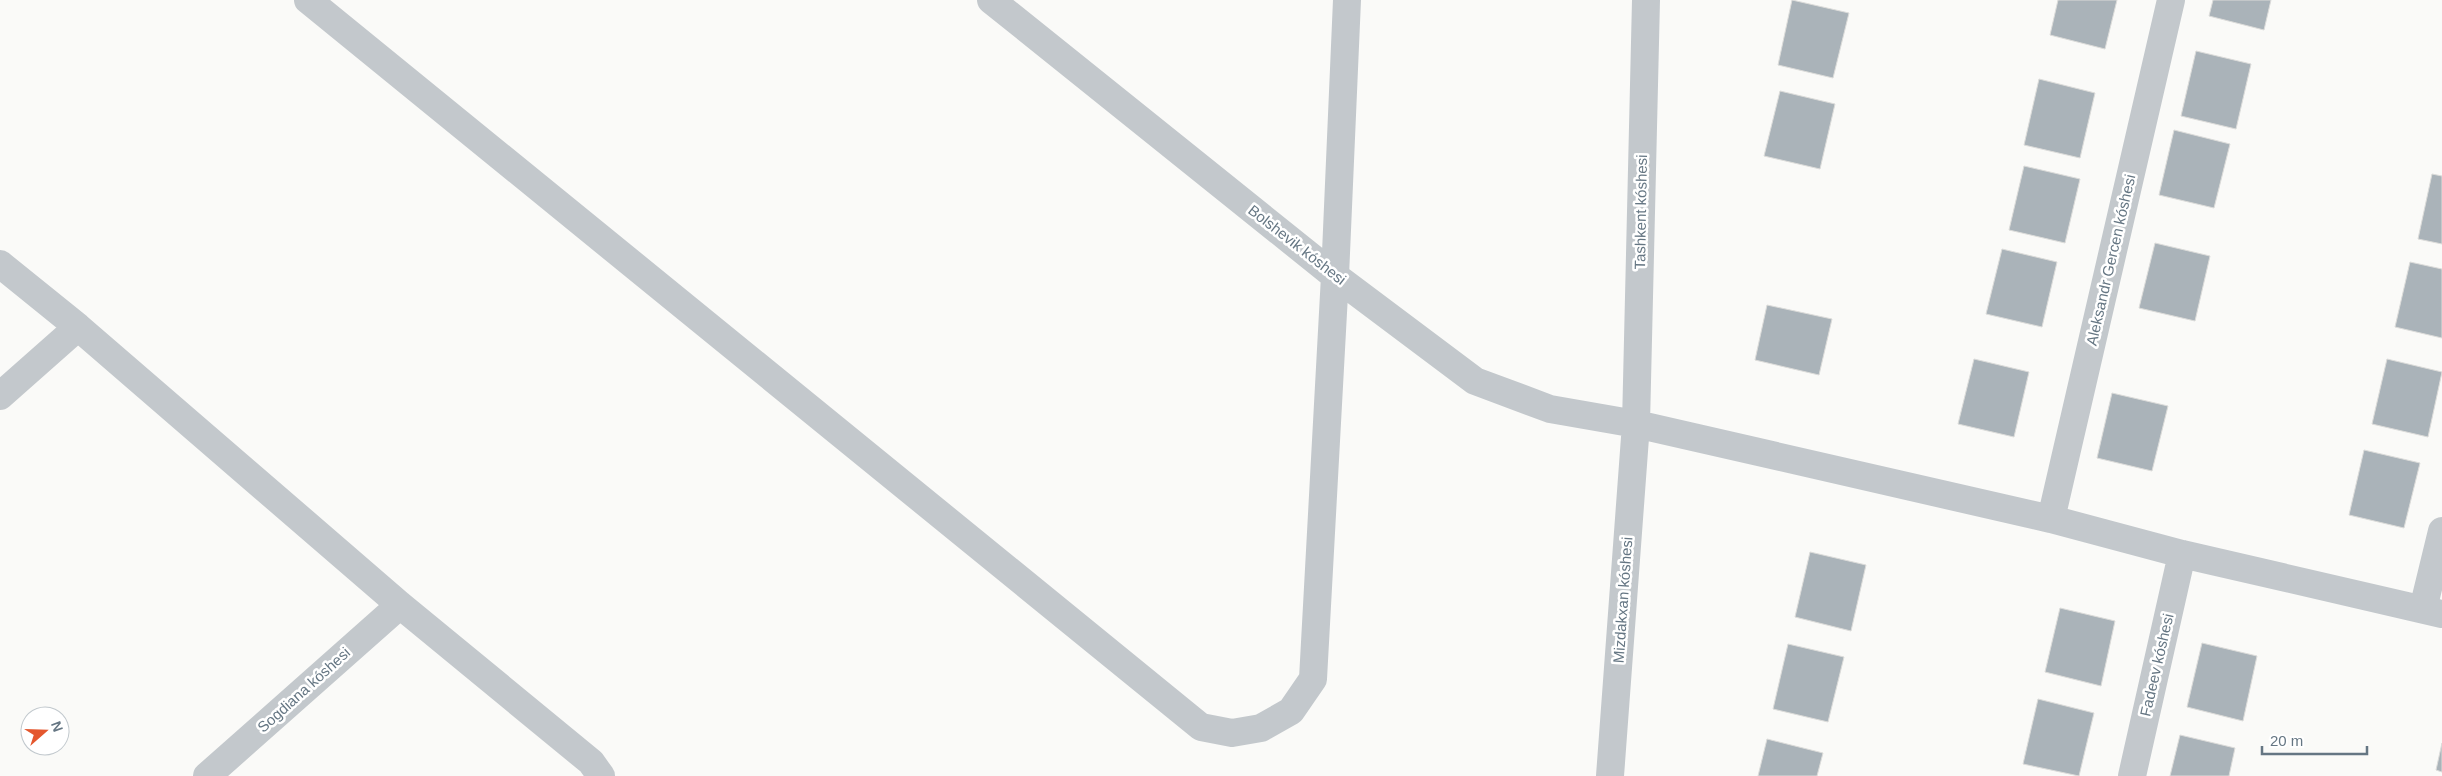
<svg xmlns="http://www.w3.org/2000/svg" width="2442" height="776" viewBox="0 0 2442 776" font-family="Arial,sans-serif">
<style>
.building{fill:#aab3b9;stroke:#dcdcda}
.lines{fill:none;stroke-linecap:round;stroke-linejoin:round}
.minor{stroke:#c3c8cc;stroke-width:28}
.labels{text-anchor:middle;stroke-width:5;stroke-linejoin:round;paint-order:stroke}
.street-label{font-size:15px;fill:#657683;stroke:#fff}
</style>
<rect width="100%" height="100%" fill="#fafaf8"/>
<path class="building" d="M1792 0 1849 13 1833 78 1778 65Z
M2058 0H2117L2105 49 2050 35Z
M2213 0H2271L2264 30 2209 16Z
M2196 51 2251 64 2236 129 2181 116Z
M2039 79 2095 93 2080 158 2024 145Z
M1780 91 1835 104 1820 169 1764 156Z
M2174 130 2230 144 2214 208 2159 195Z
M2024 166 2080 179 2065 243 2009 230Z
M2432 174 2442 176V244L2418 239Z
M2155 243 2210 256 2195 321 2139 308Z
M2002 249 2057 262 2042 327 1986 314Z
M2410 262 2442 269V338L2395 327Z
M1767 305 1832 319 1819 375 1755 360Z
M1974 359 2029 372 2014 437 1958 424Z
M2387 359 2442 372 2428 437 2372 424Z
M2112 393 2168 406 2152 471 2097 458Z
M2364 450 2420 463 2404 528 2349 515Z
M1810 552 1866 565 1851 631 1795 617Z
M2060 608 2115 621 2101 686 2045 672Z
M2202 643 2257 656 2243 721 2187 707Z
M1788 644 1844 657 1828 722 1773 709Z
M2038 699 2094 713 2079 776 2023 764Z
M2180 735 2235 748 2229 776H2170Z
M1767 739 1823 753 1817 776H1758Z
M2442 743V772L2436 770Z"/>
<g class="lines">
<path class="minor" d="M308 0 1201 727 1232 733 1261 728 1291 711 1313 679 1335 276 1347 0
M991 0 1335 276 1475 381 1550 409 1636 424 2051 519 2182 554 2442 614
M0 264 78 327 400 605 591 762 601 776
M0 396 78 327
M2051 519 2171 0
M2423 609 2442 531
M207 776 400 605
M1610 776 1636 424 1646 0
M2132 776 2182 554"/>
</g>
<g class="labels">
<g class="street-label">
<text transform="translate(1641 212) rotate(-89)" y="5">Tashkent kóshesi</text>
<text transform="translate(1297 245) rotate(38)" y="5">Bolshevik kóshesi</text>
<text transform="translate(2111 260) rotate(-77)" y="5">Aleksandr Gercen kóshesi</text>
<text transform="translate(1623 600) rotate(-86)" y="5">Mizdakxan kóshesi</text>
<text transform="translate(2157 665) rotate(-77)" y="5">Fadeev kóshesi</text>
<text transform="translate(304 690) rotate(-42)" y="5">Sogdiana kóshesi</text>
</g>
</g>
<g transform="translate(45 731) rotate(70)"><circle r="24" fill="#ffffff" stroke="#c1c8cd"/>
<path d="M0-4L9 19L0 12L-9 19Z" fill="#e4572e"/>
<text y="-8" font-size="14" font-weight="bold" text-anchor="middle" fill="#657683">N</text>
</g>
<path d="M2262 746v8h105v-8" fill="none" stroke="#657683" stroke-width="2.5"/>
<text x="2270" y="746" font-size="15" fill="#657683" stroke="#ffffff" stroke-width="4" paint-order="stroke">20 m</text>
</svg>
